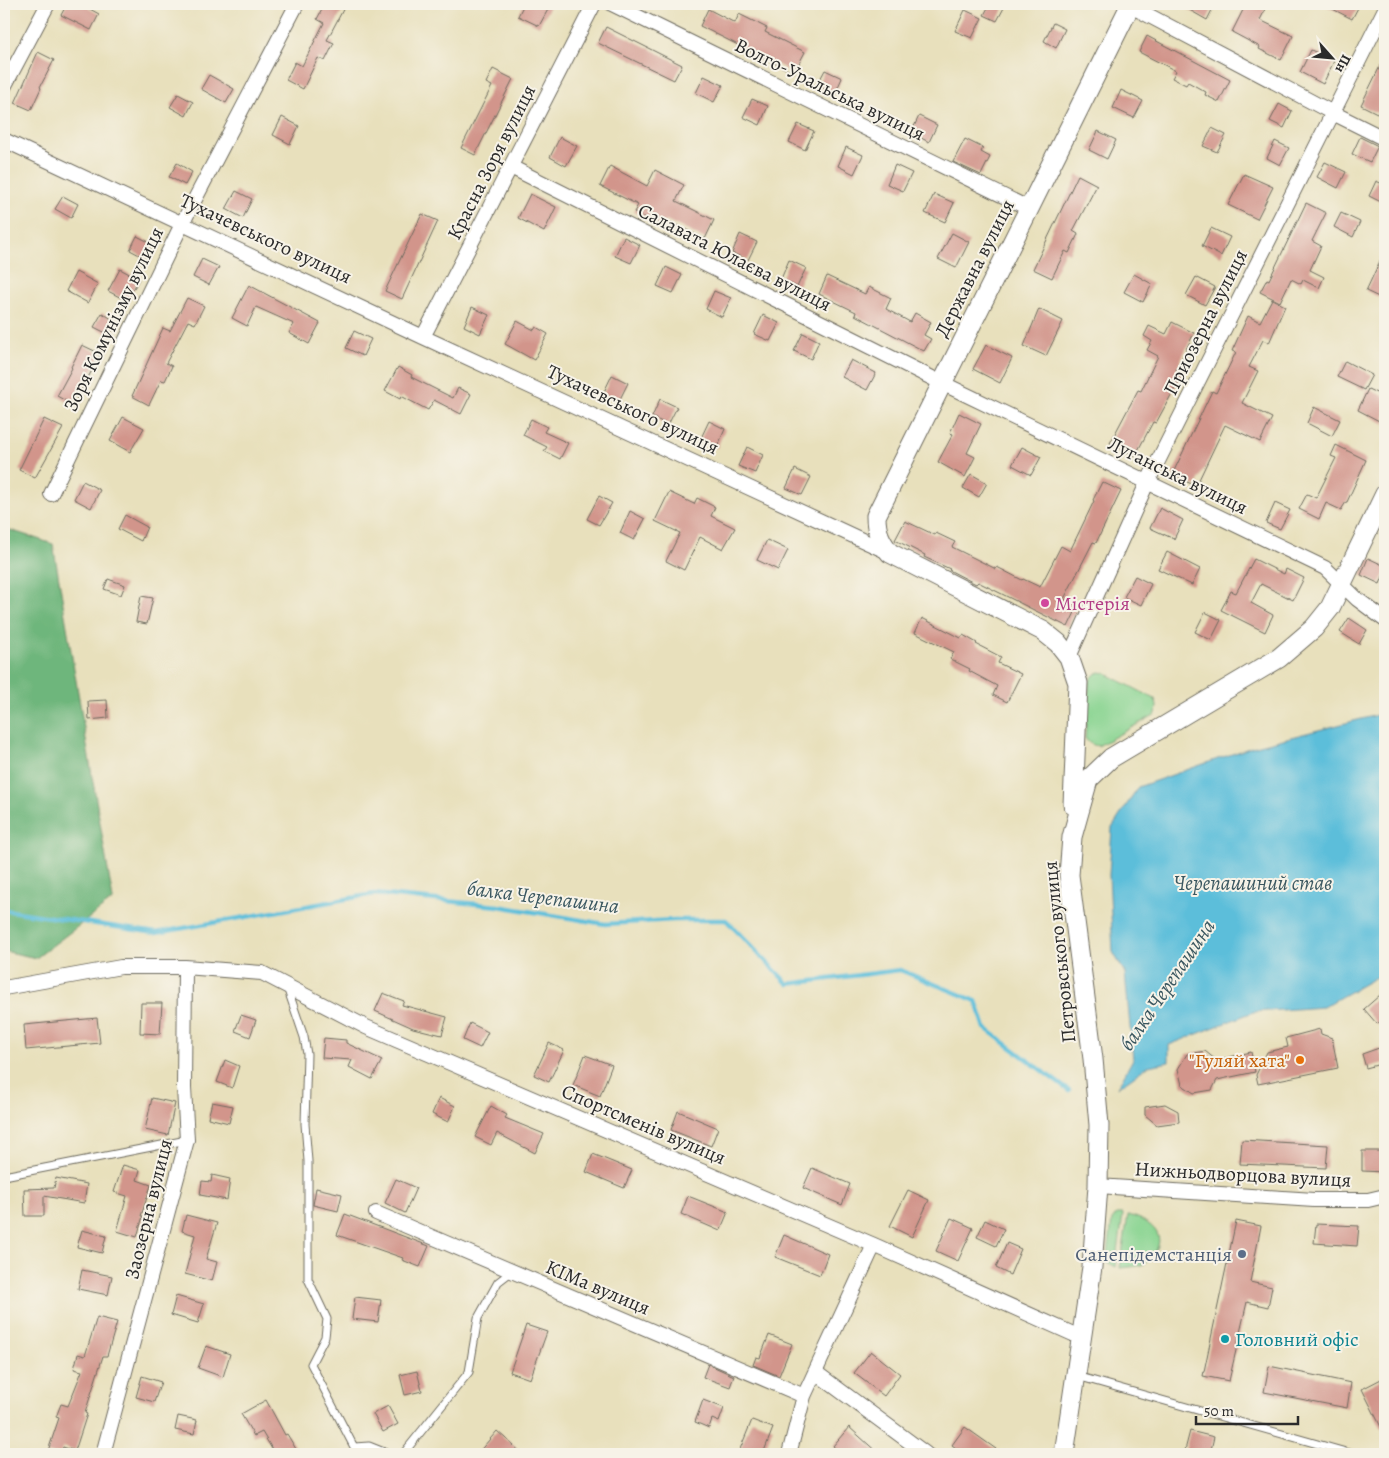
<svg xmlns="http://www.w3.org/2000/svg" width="1389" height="1458" viewBox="0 0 1389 1458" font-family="Alegreya,serif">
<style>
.green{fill:#89d491;stroke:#5a805e}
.forest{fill:#6eb67b;stroke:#4c7053}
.water{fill:#5cbeda;stroke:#447482}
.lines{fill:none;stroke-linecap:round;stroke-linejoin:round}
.stream{stroke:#5cbeda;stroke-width:4.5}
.building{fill:#d2958b}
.lane-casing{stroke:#6d6a5e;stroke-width:9}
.street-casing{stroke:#6d6a5e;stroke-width:16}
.secondary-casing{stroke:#6d6a5e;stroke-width:21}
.lane{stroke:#fff;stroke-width:7}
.street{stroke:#fff;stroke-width:14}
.secondary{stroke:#fff;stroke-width:19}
.hotel-dot{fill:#d1479c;stroke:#f7f3e8;stroke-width:2}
.food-dot{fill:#e8710a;stroke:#f7f3e8;stroke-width:2}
.service-dot{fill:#5c6f8a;stroke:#f7f3e8;stroke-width:2}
.culture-dot{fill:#0f9aa8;stroke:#f7f3e8;stroke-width:2}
.labels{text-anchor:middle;stroke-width:4;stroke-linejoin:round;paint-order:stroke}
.street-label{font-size:20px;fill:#2b2b2b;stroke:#f7f3e8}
.hotel-label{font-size:20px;fill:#b23c85;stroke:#f7f3e8;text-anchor:start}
.food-label{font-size:20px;fill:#c56008;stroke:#f7f3e8;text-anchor:end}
.service-label{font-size:20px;fill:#4e5e75;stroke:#f7f3e8;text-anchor:end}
.culture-label{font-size:20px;fill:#0d838f;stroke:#f7f3e8;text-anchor:start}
.water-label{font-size:21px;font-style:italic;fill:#3a5760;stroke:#f7f3e8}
</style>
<rect width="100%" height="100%" fill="#f7f3e8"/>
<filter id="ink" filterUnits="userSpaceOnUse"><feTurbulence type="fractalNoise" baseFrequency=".02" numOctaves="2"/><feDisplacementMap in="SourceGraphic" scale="10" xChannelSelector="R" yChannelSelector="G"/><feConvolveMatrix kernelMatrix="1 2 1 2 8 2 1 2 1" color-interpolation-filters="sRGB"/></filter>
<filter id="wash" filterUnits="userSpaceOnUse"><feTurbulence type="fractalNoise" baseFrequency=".0096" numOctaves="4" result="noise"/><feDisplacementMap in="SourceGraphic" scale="20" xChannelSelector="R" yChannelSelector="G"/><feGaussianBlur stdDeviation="1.12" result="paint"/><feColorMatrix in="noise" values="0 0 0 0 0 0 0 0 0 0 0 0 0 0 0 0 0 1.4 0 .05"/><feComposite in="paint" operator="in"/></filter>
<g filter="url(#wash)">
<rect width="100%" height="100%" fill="#e8e0bc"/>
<path class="green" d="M1100 672 1105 673 1155 699 1157 706 1156 714 1098 746C1092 745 1088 743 1085 738L1089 684C1091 677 1094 674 1100 672Z
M1117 1214H1123L1116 1267 1107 1262 1112 1220Z
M1128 1215C1145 1219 1168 1232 1155 1252 1152 1257 1149 1261 1144 1264 1137 1267 1128 1267 1120 1268Z"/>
<path class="forest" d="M4 528 53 544 113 900 36 958 4 951Z"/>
<path class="water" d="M1385 713V972L1323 1007 1253 1012 1169 1045V1062L1148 1066 1117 1088 1133 1059 1125 973 1113 952 1109 875 1112 828 1138 787 1252 747Z"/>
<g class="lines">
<path class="stream" d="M4 910 156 933 374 894 498 906 605 924 674 920H726L788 984 900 970 976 1001 985 1028 1069 1091"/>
</g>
<g id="blocks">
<path class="building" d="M67 4H90L88 8 99 14 91 30 61 15Z
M325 4H346L327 40 334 43 325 61 318 58 303 89 286 80 295 62 302 66 324 23 317 19Z
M524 4H551L539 26 518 16Z
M990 4H1006L997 21 984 15Z
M1179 4H1215L1207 20Z
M1246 4H1253L1265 10 1260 20 1293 36 1281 60 1259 49 1260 47 1232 32Z
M1323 4H1360L1352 19Z
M708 9 735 23 739 14 767 28 765 32 805 52 794 73 700 26Z
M965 10 982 18 972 38 955 31Z
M1053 23 1065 29 1056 48 1044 41Z
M606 27 682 65 674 80 598 43Z
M1147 36 1230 80 1219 102 1205 95 1206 92 1188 82 1186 85 1172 78 1176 71 1139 52Z
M1311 50 1334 61 1323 84 1300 72Z
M38 52 54 60 40 87 41 88 31 110 15 103Z
M1385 56V117L1361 105Z
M493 69 513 79 475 155 461 148 492 86 486 83Z
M825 70 842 78 835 94 817 85Z
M209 75 234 89 226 103 201 89Z
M704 76 723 85 714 102 696 93Z
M1121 90 1143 101 1134 118 1113 108Z
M178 94 193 102 186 116 170 107Z
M752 99 768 106 760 125 743 117Z
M1279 104 1292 111 1284 128 1270 121Z
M919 116 937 125 929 142 911 133Z
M282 117 299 126 290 144 273 135Z
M798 124 814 131 805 150 789 142Z
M1212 128 1226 135 1217 152 1203 146Z
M1098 131 1116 140 1107 159 1089 150Z
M560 137 577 146 566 166 550 157Z
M1360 137 1378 146 1370 162 1352 154Z
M965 139 983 148 981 152 990 157 981 175 953 162Z
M1275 141 1289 148 1280 165 1267 158Z
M846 147 863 155 854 174 838 166Z
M1325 162 1346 172 1338 188 1317 177Z
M177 163 192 172 185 185 169 177Z
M895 165 912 173 903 191 887 184Z
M610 166 647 186 655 170 684 185 676 201 714 220 705 239 666 220 663 226 634 212 638 205 600 186Z
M1244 174 1273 187 1257 219 1228 205Z
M1078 175 1097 185 1073 231 1078 234 1069 253 1065 251 1052 278 1033 269Z
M1376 181 1385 185V204L1369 196Z
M236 191 252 199 243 218 226 209Z
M530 194 556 207 544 232 518 218Z
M934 194 954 203 945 222 925 213Z
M63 196 78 204 71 218 55 209Z
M1306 203 1326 213 1312 241 1321 246 1310 270 1324 277 1319 288 1303 280 1301 284 1291 279 1280 302 1260 292 1267 279 1269 280Z
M1341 213 1360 222 1353 237 1334 227Z
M422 214 438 221 402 299 385 291Z
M1211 228 1230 237 1221 256 1202 246Z
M952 233 969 242 956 268 938 259Z
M740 234 757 242 748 260 732 253Z
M137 236 153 244 145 258 130 250Z
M624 237 640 245 631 263 615 256Z
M1385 250V300L1366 291Z
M202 259 219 267 209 285 193 277Z
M789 260 806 268 797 287 781 279Z
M666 267 682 275 673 293 657 286Z
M120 269 139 279 127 301 108 291Z
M76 272 98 284 88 303 66 291Z
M1134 274 1152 284 1143 302 1124 292Z
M827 276 865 294 869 287 891 298 886 309 910 322 915 313 931 322 924 335 931 339 924 351 855 315 856 312 819 294Z
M1196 277 1215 287 1205 305 1186 295Z
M249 285 320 323 309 344 289 333 294 324 256 307 247 326 232 318Z
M714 291 731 298 722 317 706 309Z
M187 298 204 306 195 324 188 321 166 363 172 366 165 381 161 380 149 405 132 396 163 328 170 331Z
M1272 299 1285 306 1269 343 1263 340 1249 367 1258 371 1242 403 1272 418 1260 442 1225 425 1196 486 1172 475 1212 391 1216 393 1236 352 1232 351 1248 316 1260 322Z
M472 307 489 315 480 334 464 326Z
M1039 309 1063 321 1046 356 1024 346Z
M102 313 117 322 110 335 94 327Z
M763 315 779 323 770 341 754 334Z
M517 321 534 330 536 327 548 334 534 360 505 344Z
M1172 322 1194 333 1176 370 1183 373 1156 423 1153 422 1135 456 1110 443 1138 390 1141 391 1158 356 1147 350 1152 341 1144 336 1149 326 1166 334Z
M354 331 371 339 363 356 346 348Z
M803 333 819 341 811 359 794 351Z
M82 345 101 354 73 405 57 396 72 368 71 367Z
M986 345 1012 358 1000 383 973 369Z
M851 360 876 373 867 390 842 377Z
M1345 361 1372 375 1364 390 1337 377Z
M398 367 412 375 411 377 453 398 458 388 471 394 461 414 434 400 428 410 401 396 400 399 385 391Z
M612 375 628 383 619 401 603 394Z
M1368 389 1385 397V424L1358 410Z
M660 399 677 407 668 425 652 417Z
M1314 407 1340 420 1332 436 1307 423Z
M959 413 981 424 967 453 975 457 965 477 938 462 953 434 950 433Z
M123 417 144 428 130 452 110 441Z
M44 419 63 428 35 478 19 470Z
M531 419 547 427 544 432 568 443 560 459 544 451 547 447 523 435Z
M709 421 725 429 717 448 700 440Z
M1336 445 1366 460 1347 502H1346L1341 510 1326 503 1319 519 1299 509 1307 494 1316 498 1336 458 1331 456Z
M747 447 763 455 755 473 738 466Z
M1022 447 1041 457 1031 475 1012 465Z
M795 469 811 477 802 495 786 488Z
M971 474 987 483 979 497 963 488Z
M83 481 100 490 91 508 74 499Z
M1102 482 1121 491 1096 543 1093 542 1064 599 1078 606 1068 627 978 582 976 584 949 570 950 569 924 557 925 555 895 540 905 521 935 535 936 533 955 542 952 547 996 569 997 567 1022 580 1023 579 1040 587 1061 546 1070 551 1094 501 1093 500Z
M669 492 694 504 697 498 715 507 711 516 735 528 723 549 700 537 684 570 666 561 680 533 655 521Z
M599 496 612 503 599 525 587 519Z
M1275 503 1290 510 1280 529 1266 523Z
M1160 508 1183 520 1174 539 1150 528Z
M630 511 645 519 634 540 620 533Z
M125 515 147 527 141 541 118 529Z
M767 540 788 550 778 570 757 560Z
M1167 552 1200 569 1192 585 1158 569Z
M1368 558 1385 566V572L1380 584 1361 575Z
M1254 559 1284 574 1286 569 1304 578 1293 600 1261 584 1251 603 1273 615 1265 632 1221 610 1231 591 1236 593Z
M1135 576 1151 584 1141 605 1124 597Z
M108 579 125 585 121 595 104 589Z
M141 596 153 598 147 624 136 622Z
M1205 612 1221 620 1211 640 1195 632Z
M922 618 961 638 963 635 977 643 976 644 1001 657 998 663 1021 674 1007 702 993 695 997 686 969 671 970 669 950 659 954 652 915 633Z
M1349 618 1367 630 1359 644 1340 632Z
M107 700 108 718 89 720 88 701Z
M383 993 404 1001 402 1005 447 1017 442 1035 413 1028 375 1011Z
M1380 995 1385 1001V1017L1377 1024 1364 1009Z
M141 1003H162L160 1034 140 1033Z
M241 1015 256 1020 250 1037 235 1031Z
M97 1018 100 1043 26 1050 24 1025Z
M470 1023 488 1032 480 1048 463 1040Z
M1320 1029 1321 1034 1332 1038 1338 1068 1258 1084 1256 1075 1267 1052 1288 1047 1286 1038Z
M324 1038 346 1040V1043L382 1060 372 1079 349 1067 352 1060 322 1058Z
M549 1043 564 1050 549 1082 534 1075Z
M1379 1048 1384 1063 1366 1068 1362 1054Z
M1205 1051 1216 1060 1251 1052 1255 1072 1217 1080 1212 1090 1194 1093 1182 1085 1178 1069 1187 1054Z
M585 1055 612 1065 600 1096 573 1085Z
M225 1060 239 1066 232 1088 217 1082Z
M152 1098 175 1103 168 1135 145 1130Z
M439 1098 455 1106 448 1122 432 1114Z
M212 1102 233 1106 229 1123 208 1118Z
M1165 1104 1178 1111 1179 1122 1157 1125 1145 1115V1107Z
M491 1106 507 1115 505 1118 544 1134 535 1153 497 1133 491 1145 475 1137Z
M678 1111 718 1128 711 1146 671 1130Z
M1242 1140 1328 1145 1326 1168 1240 1164Z
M1362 1151H1385V1172L1362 1171Z
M593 1154 632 1170 624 1188 586 1172Z
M123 1165 140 1170 137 1180 151 1185 141 1216H143L137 1237 117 1231 127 1196 114 1192Z
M812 1168 850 1184 842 1205 803 1188Z
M212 1175 230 1179 227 1200 200 1195 202 1181 211 1182Z
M56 1178 87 1184 84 1203 44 1196V1216H25L24 1189 54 1188Z
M396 1179 416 1188 405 1213 385 1203Z
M316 1188 342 1194 338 1211 313 1205Z
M908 1190 929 1200 912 1237 890 1226Z
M688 1196 728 1212 720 1231 681 1214Z
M345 1214 429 1246 420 1267 402 1260 403 1258 337 1235Z
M186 1215 217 1223 206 1259 217 1262 212 1281 185 1274 195 1235 182 1231Z
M951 1218 973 1228 958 1261 936 1251Z
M985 1220 1004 1229 996 1246 977 1237Z
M1236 1221 1261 1226 1250 1282 1272 1287 1268 1307 1247 1302 1229 1381 1203 1376Z
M1316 1224 1359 1226 1357 1246 1314 1243Z
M82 1230 106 1236 102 1253 77 1247Z
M784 1235 828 1254 820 1275 775 1257Z
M1007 1243 1021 1249 1010 1275 996 1268Z
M82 1270 112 1276 108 1295 78 1289Z
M176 1296 204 1304 198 1323 171 1315Z
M355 1297 381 1300 378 1322 352 1319Z
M97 1317 117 1322 107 1356H103L85 1413 87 1414 75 1451 63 1447 60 1454H47L59 1418 56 1417 61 1404 68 1406 82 1371 74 1369 78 1354 85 1356Z
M526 1325 547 1332 530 1379 510 1372Z
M769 1335 792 1344 779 1376 753 1365 756 1357 760 1358Z
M206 1346 230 1354 223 1377 198 1368Z
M871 1351 900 1374 884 1396 854 1373Z
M708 1364 734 1376 730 1387 703 1377Z
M1269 1366 1351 1383 1347 1408 1264 1392Z
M417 1371 422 1391 405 1395 400 1375Z
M142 1376 161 1382 154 1402 136 1397Z
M1385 1377V1435L1362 1389Z
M266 1400 285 1435 287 1434 299 1454H275L262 1432 254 1436 241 1414Z
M703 1400 724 1408 719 1422 712 1419 709 1428 695 1422Z
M388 1406 398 1424 383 1432 373 1414Z
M178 1416 197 1420 194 1434 175 1430Z
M752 1420 773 1428 763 1454H738Z
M849 1427 879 1454H842L833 1446Z
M965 1427 1003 1454H964L952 1445Z
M497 1431 523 1454H477Z
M1190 1431 1214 1437 1210 1454H1184Z"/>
</g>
</g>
<g filter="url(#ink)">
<use href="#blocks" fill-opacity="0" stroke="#6d6a5e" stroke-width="1"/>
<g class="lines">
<g class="lane-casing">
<path id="lane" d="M287 987 304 1037 307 1054 305 1124 308 1161V1279L327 1319 325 1337 311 1364 354 1447 369 1446 389 1454
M4 1176 187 1140
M1077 1376 1353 1454
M403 1454 469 1372 478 1318 498 1282 511 1272"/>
</g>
<g class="street-casing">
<path id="street" d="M612 4 1030 209
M1127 4 1333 113 1385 139
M4 87 48 4
M4 140 423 337 890 553
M511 167 942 383 1325 568 1357 599 1385 620
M423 337 594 4
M51 494 182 224 297 4
M1069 657 1147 483 1385 9
M4 988 121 967H185L262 973 366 1027 874 1245 1082 1338
M1098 1186 1314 1200H1368L1385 1196
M376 1213 804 1396
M815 1372 926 1454
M103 1454 187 1140 184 1088 185 967
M789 1454 804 1396 874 1245"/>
</g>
<g class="secondary-casing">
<path id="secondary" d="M1073 805 1078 683 1069 657 1058 643 1043 631 890 553C880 541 876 531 876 516L1131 4
M1064 1454 1092 1267 1098 1186 1099 1125 1093 1059 1069 875 1072 837 1088 780 1111 758 1279 658 1314 628 1330 608 1385 494"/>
</g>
<use href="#lane" class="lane"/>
<use href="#street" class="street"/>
<use href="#secondary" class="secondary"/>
</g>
</g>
<circle class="hotel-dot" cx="1045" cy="603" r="5"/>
<circle class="food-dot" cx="1300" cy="1060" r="5"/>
<circle class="service-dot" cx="1242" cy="1254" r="5"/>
<circle class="culture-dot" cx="1225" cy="1339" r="5"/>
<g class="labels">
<g class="street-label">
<text transform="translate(830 89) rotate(26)" y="7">Волго-Уральська вулиця</text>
<text transform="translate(491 162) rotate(-63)" y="7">Красна Зоря вулиця</text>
<text transform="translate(266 238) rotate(25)" y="7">Тухачевського вулиця</text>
<text transform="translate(735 257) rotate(27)" y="7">Салавата Юлаєва вулиця</text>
<text transform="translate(974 268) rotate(-63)" y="7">Державна вулиця</text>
<text transform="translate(113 319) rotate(-64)" y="7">Зоря Комунізму вулиця</text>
<text transform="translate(1205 322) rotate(-63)" y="7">Приозерна вулиця</text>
<text transform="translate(633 409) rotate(25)" y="7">Тухачевського вулиця</text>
<text transform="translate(1178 475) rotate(26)" y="7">Луганська вулиця</text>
<text transform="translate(1059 952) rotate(-96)" y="7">Петровського вулиця</text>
<text transform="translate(644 1124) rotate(23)" y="7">Спортсменів вулиця</text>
<text transform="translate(1243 1174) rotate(3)" y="7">Нижньодворцова вулиця</text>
<text transform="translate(148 1209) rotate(-76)" y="7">Заозерна вулиця</text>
<text transform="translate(598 1287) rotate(23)" y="7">КІМа вулиця</text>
</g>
<g class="hotel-label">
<text x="1055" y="610">Містерія</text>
</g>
<g class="food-label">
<text x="1290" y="1067">"Гуляй хата"</text>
</g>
<g class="service-label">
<text x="1232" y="1261">Санепідемстанція</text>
</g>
<g class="culture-label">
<text x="1235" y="1346">Головний офіс</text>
</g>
<g class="water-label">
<text x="1253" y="890">Черепашиний став</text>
<text transform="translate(543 897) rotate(7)" y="7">балка Черепашина</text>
<text transform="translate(1167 985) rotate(-56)" y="7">балка Черепашина</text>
</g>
</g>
<rect width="1389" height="1458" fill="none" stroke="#f7f3e8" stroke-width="20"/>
<g transform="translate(1332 58) rotate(117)" stroke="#f7f3e8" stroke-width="4" paint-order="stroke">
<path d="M0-4L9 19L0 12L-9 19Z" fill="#2b2b2b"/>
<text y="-8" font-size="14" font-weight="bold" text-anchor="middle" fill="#2b2b2b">Пн</text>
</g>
<path d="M1196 1416v8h102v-8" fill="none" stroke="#2b2b2b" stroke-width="2.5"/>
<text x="1204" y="1416" font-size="15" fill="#2b2b2b" stroke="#f7f3e8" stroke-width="4" paint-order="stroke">50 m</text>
</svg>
